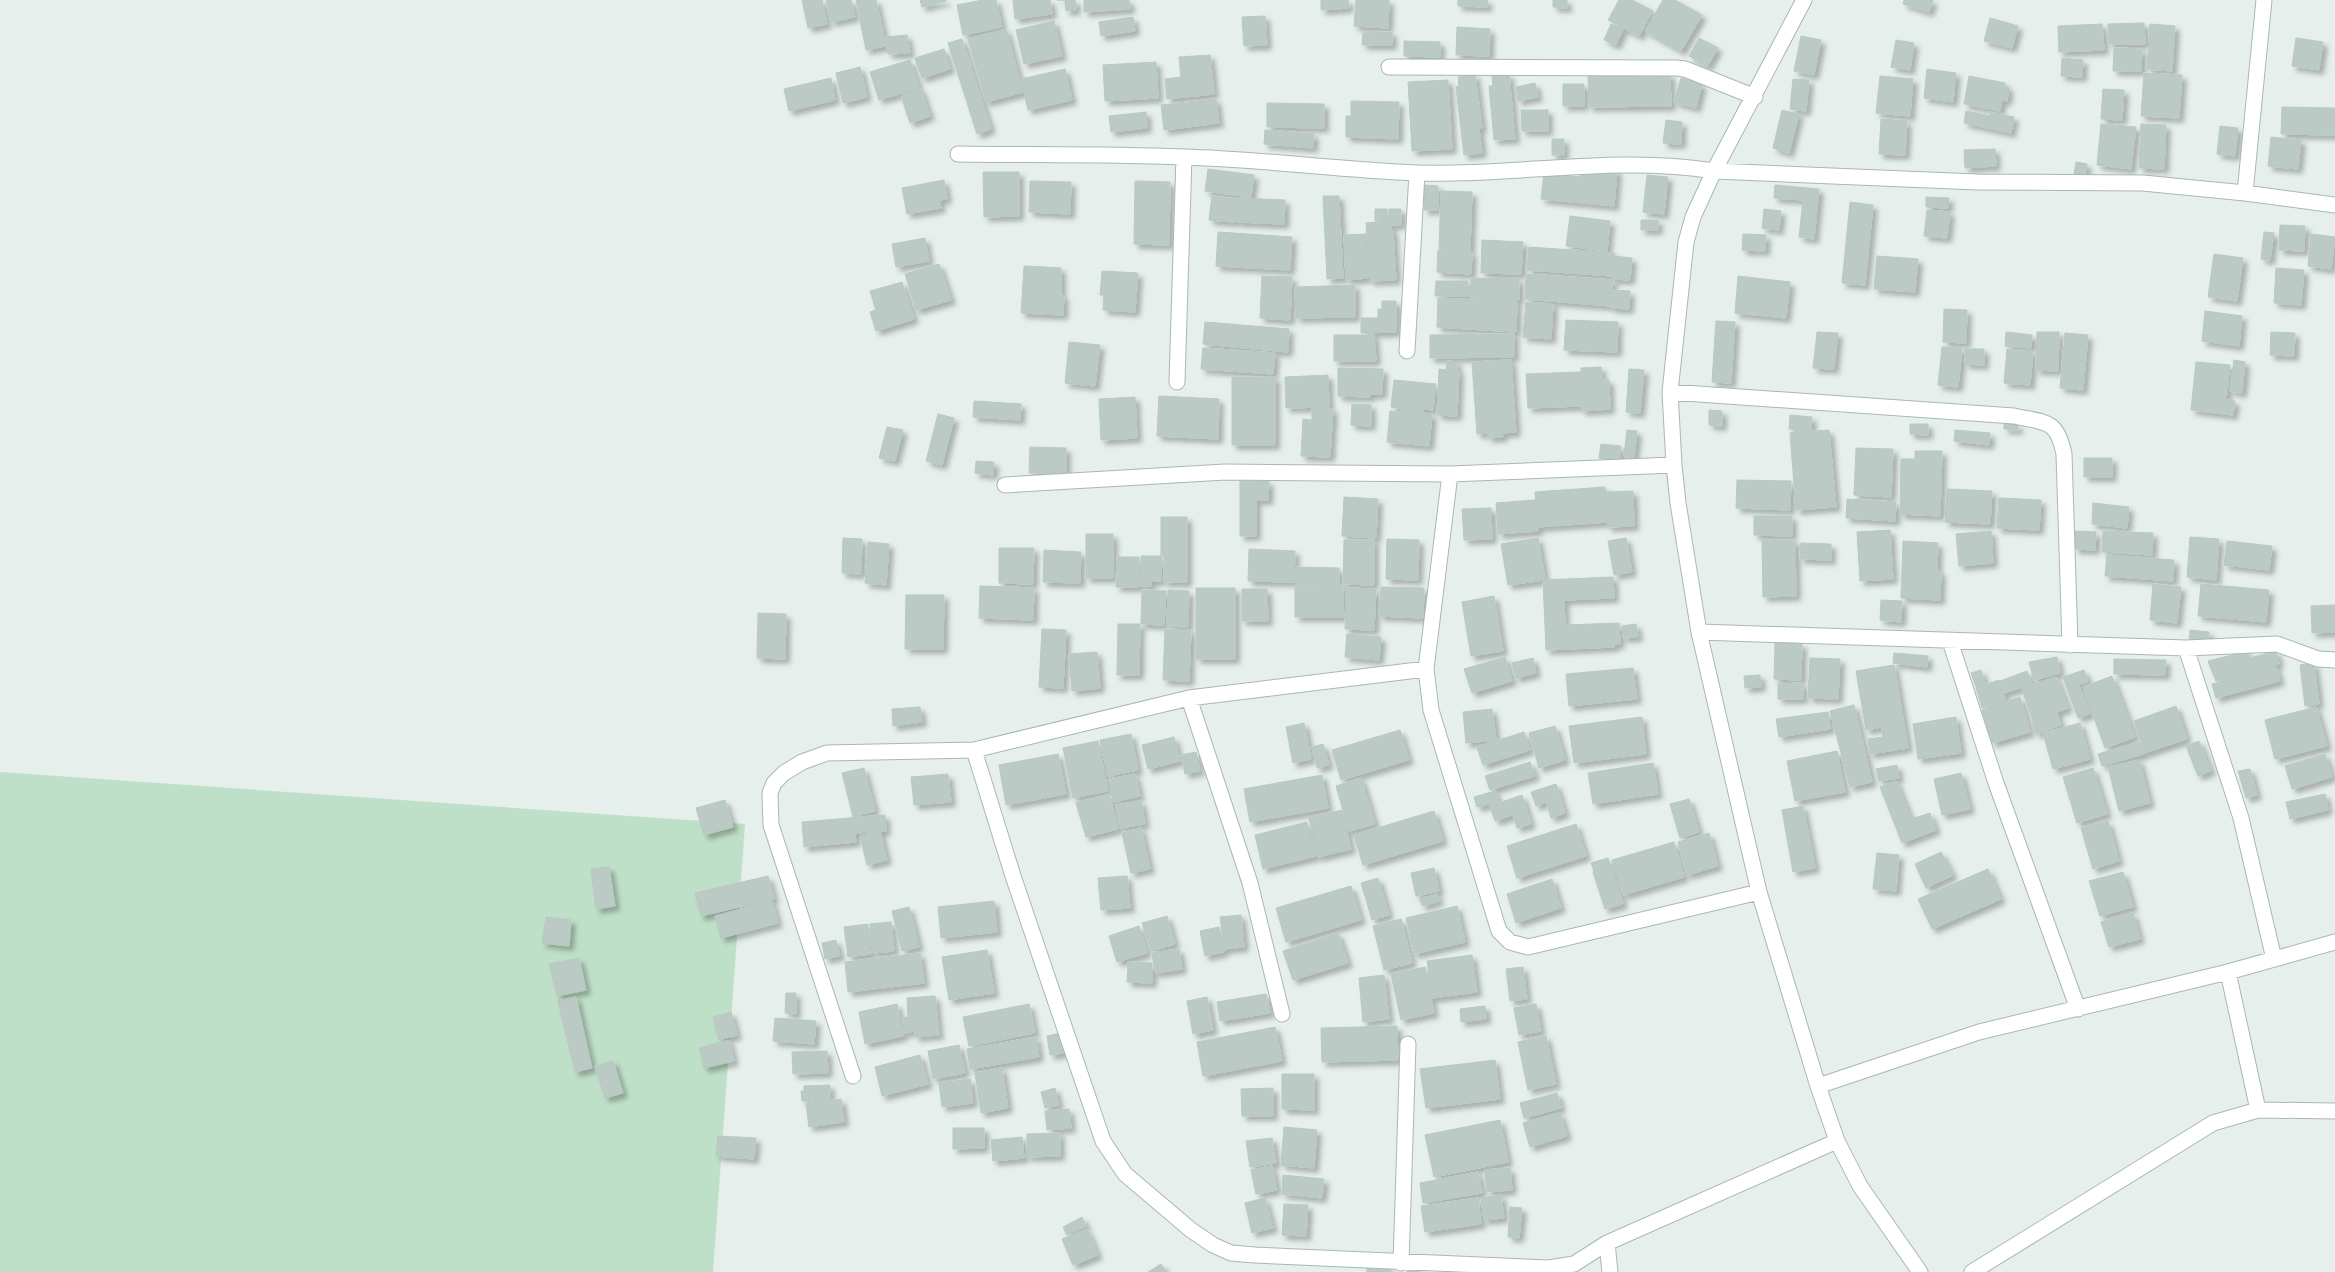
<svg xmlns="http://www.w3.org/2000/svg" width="2335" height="1272" viewBox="0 0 2335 1272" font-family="Helvetica,sans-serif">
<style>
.green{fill:#bfe0c8}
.building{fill:#bbcac4;stroke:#b8c9c2;filter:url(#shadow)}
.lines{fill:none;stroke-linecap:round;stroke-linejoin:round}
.minor-casing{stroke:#a8b8b2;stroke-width:17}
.minor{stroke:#fff;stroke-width:15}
</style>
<defs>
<filter id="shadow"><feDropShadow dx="4.5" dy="4.5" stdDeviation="2.5" flood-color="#0004"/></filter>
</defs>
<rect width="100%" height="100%" fill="#e6efeb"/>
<path class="green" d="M0 772 745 824 713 1272H0Z"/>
<path class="building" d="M802 0H822L827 24 808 28Z
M826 0H851L855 17 831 22Z
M856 0H876L886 46 866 50Z
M920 0H946V1L922 7Z
M983 0H996L1002 27 963 35 957 5Z
M1013 0H1050L1052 14 1015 19Z
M1057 0H1075L1076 10 1066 11 1065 0Z
M1084 0H1129L1130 9 1084 12Z
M1321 0H1348L1349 8 1321 10Z
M1356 0H1389L1388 28 1354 26Z
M1458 0H1488L1487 7 1458 6Z
M1553 0H1567V8L1553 7Z
M1619 0H1632L1653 11 1639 36 1608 20Z
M1663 0H1675L1702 15 1681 51 1645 31Z
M1904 0H1933L1929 12 1903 4Z
M1265 16 1267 45 1244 46 1242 17Z
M1133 17 1135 31 1101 36 1099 22Z
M1990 18 2018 26 2012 48 1984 41Z
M1054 21 1062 56 1024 64 1016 30Z
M2144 23 2145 44H2109L2108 24Z
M1611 24 1623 29 1616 45 1604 40Z
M2102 24 2104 50 2059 52 2058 26Z
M2150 24 2175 26 2172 71 2147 69Z
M1457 27 1490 29 1489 56 1456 55Z
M1006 29 1023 92 986 102 968 39Z
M1392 32V45H1362L1363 33Z
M907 35 910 53 888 54 886 37Z
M1801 36 1821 40 1814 75 1794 71Z
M1699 38 1718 48 1707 67 1689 56Z
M2296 38 2323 42 2319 70 2292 66Z
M962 39 991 129 977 134 948 43Z
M1896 40 1914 43 1910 70 1891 67Z
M1404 41 1440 42V57L1404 56Z
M2114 48 2142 49 2141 71H2113Z
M944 49 950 69 922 78 915 58Z
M1210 55 1214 94 1167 99 1165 79 1181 77 1179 57Z
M2062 58 2083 60 2082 77 2061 76Z
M910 60 919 88 879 100 870 72Z
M1156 62 1158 98 1105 101 1103 65Z
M860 67 867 97 843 103 836 73Z
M1065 69 1072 100 1028 110 1021 79Z
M1927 69 1956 73 1953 102 1924 98Z
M2144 73 2182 75 2179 118 2141 116Z
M1475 74 1482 128 1479 129 1482 153 1464 155 1456 87 1459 86 1458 77Z
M1509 74 1515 139 1494 140 1489 86H1493L1492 76Z
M1670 74 1671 106 1589 107 1588 75Z
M1880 76 1913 79 1910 116 1876 113Z
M1969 76 2005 83V87L2009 88 2007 101 2002 100 2000 111 1964 104Z
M831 78 835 100 789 111 784 89Z
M1681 78 1702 84 1696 108 1674 102Z
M1793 79 1809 80 1806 111 1790 109Z
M1448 80 1452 149 1412 151 1408 82Z
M1535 83 1538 97 1518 101 1516 87Z
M1563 84H1584V106H1563Z
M921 89 930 116 910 123 901 96Z
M2103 89 2124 90 2122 120 2101 119Z
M1216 99 1219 123 1164 130 1161 105Z
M1351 101 1399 102 1398 139 1346 137V116H1351Z
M1267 103 1324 104V128L1267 127Z
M2282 107 2335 108V135L2281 134Z
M1521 110H1548V131H1522Z
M1782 110 1799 114 1789 153 1773 148Z
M1966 111 1990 116V112L2014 117 2011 133 1964 123Z
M1146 112 1147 128 1111 132 1109 116Z
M1881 119 1907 121 1905 155 1879 154Z
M1666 120 1682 122 1681 144 1663 143Z
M2101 124 2136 127 2131 169 2097 165Z
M2141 124 2166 125 2164 169 2139 168Z
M2220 126 2238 128 2235 156 2217 154Z
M1265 130 1314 134 1313 148 1264 144Z
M2271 137 2301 140 2298 169 2268 166Z
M1552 139H1564V155H1552Z
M1995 149 1996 166 1965 168 1964 150Z
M2076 162 2087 164 2085 176 2074 175Z
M1208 169 1254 175 1251 197 1205 191Z
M1604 169 1617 170 1614 206 1541 199 1544 173 1580 177 1581 173H1603Z
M983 172H1019V216L984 217Z
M1647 175 1668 177 1664 214 1643 212Z
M944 180 947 199 939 200 941 208 907 214 902 188Z
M1030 181 1071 182 1070 214 1029 212Z
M1135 181 1170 182 1169 245 1134 244Z
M1424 185 1438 186V210H1424Z
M1775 185 1819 189 1814 239 1799 237 1803 200 1774 198Z
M1441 191 1472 192 1470 250 1439 249Z
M1212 196 1237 199 1235 222 1209 220Z
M1323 196H1339L1343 278 1327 279Z
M1926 197 1949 198 1948 208 1926 207Z
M1238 198 1285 200 1284 224 1237 222Z
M1850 202 1873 205 1865 285 1842 283Z
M1375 209H1387V220L1375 221Z
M1389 209H1401V225H1392V220H1389Z
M1764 209 1781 211 1779 230 1762 228Z
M1927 210 1950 212 1947 238 1924 236Z
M1570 216 1610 221 1607 251 1566 246Z
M1641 220H1658V230H1641Z
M1391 221V231H1393L1396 280 1370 281 1366 223Z
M2280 225 2305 226 2304 251 2279 250Z
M1218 232 1292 237 1290 270 1216 266Z
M2264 232 2274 233 2270 260 2261 259Z
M1366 234 1368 278 1346 280 1344 235Z
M1743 234 1766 235 1765 251 1742 250Z
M2311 234 2335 237 2331 269 2308 266Z
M925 238 929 261 896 267 892 244Z
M1482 240 1523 242 1521 274 1481 273Z
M1529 247 1615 253 1614 256 1632 258 1630 280 1612 279 1613 276 1527 270Z
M1438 250 1472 252 1471 274 1437 272Z
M2214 254 2243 258 2237 301 2208 297Z
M1877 256 1918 259 1915 292 1874 289Z
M939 264 951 300 916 310 905 274Z
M1024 266 1061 268V296H1064L1063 315 1021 313Z
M2276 268 2304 270 2301 305 2274 303Z
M1102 271 1138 273 1135 312 1103 310 1104 295H1100Z
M1526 274 1613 280 1612 290 1630 291 1629 309 1611 308V306L1525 299Z
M1262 276 1292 277 1290 320 1260 318Z
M1738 276 1790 282 1786 318 1735 313Z
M1471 278 1519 279V300L1470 298Z
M1436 281H1468V296H1435Z
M902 282 914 319 876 331 870 312 876 310 870 291Z
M1355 285V317L1296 318 1295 287Z
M1438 298 1517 302 1516 332 1437 327Z
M1382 301H1396V332L1361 333V318H1378V309H1382Z
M1526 302 1553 304 1551 339 1523 337Z
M1944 309 1967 310 1966 343 1943 342Z
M2205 311 2242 316 2239 346 2202 341Z
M1566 320 1618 322 1617 352 1564 350Z
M1716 321 1735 322 1731 383 1712 382Z
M1205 322 1289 329 1288 352 1203 344Z
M1817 332 1838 333 1834 369 1813 368Z
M2006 332 2032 335 2031 348 2005 346Z
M2037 332H2059L2058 371 2036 370Z
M2271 332 2295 333 2294 356 2270 355Z
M2065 333 2088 335 2083 390 2060 388Z
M1514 334V357L1430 358V335Z
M1334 335H1374L1376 361H1334Z
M1069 342 1100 345 1095 386 1065 383Z
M1942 347 1962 348 1958 387 1938 385Z
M1203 348 1275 353 1273 374 1201 369Z
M1965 349H1984V365L1965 364Z
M2007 349 2033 351 2030 385 2004 383Z
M1511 360 1516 432 1502 433 1503 437 1488 438V433L1477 434 1472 362Z
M2234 360 2245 362 2242 393 2230 391Z
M1447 361 1457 362V371H1459L1457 416 1437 415 1439 369 1446 370Z
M2196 362 2230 365 2226 400 2235 401 2233 415 2191 410Z
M1601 367 1602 380H1609L1610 409 1582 411 1581 406 1528 408 1526 374 1581 372V368Z
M1338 368 1383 369 1382 394H1371L1370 397 1338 396Z
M1629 369 1644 370 1640 413 1626 412Z
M1328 375 1329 407 1286 408 1285 377Z
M1232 377H1275V445H1232Z
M1394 380 1436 384 1433 410 1423 409V413L1432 414 1429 446 1387 442 1390 411 1403 412V409L1391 407Z
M1159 396 1219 399 1218 439 1157 436Z
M1135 397 1137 438 1101 440 1099 399Z
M974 401 1021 404 1020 420 973 417Z
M1352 404 1371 405V426L1351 425Z
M1312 408 1333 409 1330 457 1301 456 1303 419 1312 420Z
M1709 410 1722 411V426L1709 425Z
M938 414 954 418 942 465 926 461Z
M1790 415 1812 417 1811 431 1789 429Z
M1910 424H1928V435L1910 434Z
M2004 424 2018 425V430L2004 429Z
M887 427 903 430 895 461 879 458Z
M1627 430 1637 431 1634 458 1624 456Z
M1829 430 1836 507 1796 510 1790 433Z
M1955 430 1990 433 1989 445 1954 441Z
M1601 444 1621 446 1620 460 1599 458Z
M1030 447 1066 448V473H1029Z
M1856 448 1893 449 1891 497 1854 495Z
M1915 451H1942L1940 516 1900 514 1901 459H1915Z
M2084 458H2112V477H2084Z
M976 461 994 462 993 475 975 473Z
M1737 480 1791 481 1790 510 1736 508Z
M1240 481H1269L1268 500H1256V536H1240Z
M1605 487 1608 522 1538 527 1535 492Z
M1947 489 1992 491 1990 524 1945 522Z
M1633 491 1634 526 1608 527 1607 492Z
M1344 497 1378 499 1376 538 1342 536Z
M1999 498 2041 500 2039 530 1997 528Z
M1847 499 1896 502 1895 521 1846 518Z
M1535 500 1538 531 1498 534 1496 503Z
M2093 503 2129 507 2127 528 2092 524Z
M1491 508 1492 539 1464 540 1462 509Z
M1754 516H1792V536L1754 535Z
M1161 517H1187V582H1164V555H1161Z
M1890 530 1893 579 1860 581 1857 532Z
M1991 531 1993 563 1959 566 1956 534Z
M2075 531 2096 532 2095 550 2074 549Z
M2103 531 2153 533 2152 555 2102 552Z
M1086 534H1113V578H1086Z
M2190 537 2219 539 2216 580 2187 577Z
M843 538 862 539 861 574 842 573Z
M1538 538 1545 580 1508 585 1501 544Z
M1626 538 1632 572 1614 575 1608 541Z
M1387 539 1419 540 1418 580 1386 579Z
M1344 540H1374V585L1343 584Z
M1762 540H1795L1796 596 1763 597Z
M1903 541 1938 543 1937 571H1941L1940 600 1901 598Z
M2227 541 2272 546 2269 570 2224 565Z
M868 542 889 544 886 585 865 583Z
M1801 543 1831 544V560L1800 559Z
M999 548H1034L1033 584 999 583Z
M1249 549 1295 551 1294 582 1248 581Z
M1044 550 1081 552 1080 583 1043 582Z
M2107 555 2174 560 2173 581 2105 576Z
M1141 556H1162L1161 581H1151V586H1140Z
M1117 557H1139L1138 587H1116Z
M1296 567 1339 568V584L1295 583Z
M1613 577 1614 598 1564 600 1565 625 1619 623 1620 644H1614V647L1546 650 1543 580Z
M2153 584 2181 587 2177 623 2150 620Z
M2201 584 2269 590 2266 622 2198 616Z
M1295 585H1343V617H1295Z
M980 586 1034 588 1033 620 979 618Z
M1381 587 1424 588 1423 618 1379 616Z
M1196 588H1235V659H1196Z
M1346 588 1376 589 1374 630 1345 629Z
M1242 589H1267L1268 621H1242Z
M1142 590 1166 591 1164 625 1141 624Z
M1168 590 1189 591 1188 627 1167 626Z
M906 595H944L943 649H905Z
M1494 596 1503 651 1471 656 1462 602Z
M1881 600 1902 601 1901 622 1880 620Z
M2335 605V632L2312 633 2311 606Z
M758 613 786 614 785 659 757 658Z
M1118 624H1140L1139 675H1117Z
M1636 624 1638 637 1623 638 1622 626Z
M1042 629 1066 630 1063 688 1039 687Z
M1165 629 1191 630 1189 681 1163 680Z
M2190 630 2209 632 2208 644 2189 643Z
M1347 634 1381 637 1379 660 1345 657Z
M1775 643 1802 644 1801 680 1774 679Z
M2248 651 2250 658 2276 651 2279 664 2216 681 2208 661Z
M1097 652 1100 688 1072 691 1069 654Z
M1894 653 1928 656 1927 667 1893 663Z
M1505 657 1512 681 1472 693 1464 669Z
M2057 657 2060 673 2034 680 2029 662Z
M1533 658 1536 673 1516 678 1512 663Z
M1810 658 1840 659 1838 699 1808 698Z
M2114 659 2166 660 2165 675 2114 674Z
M2314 663 2319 704 2305 706 2300 665Z
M1894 665 1908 748 1870 754 1868 739 1883 737 1882 727 1866 730 1856 671Z
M2276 667 2280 681 2216 698 2212 684Z
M1633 668 1637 699 1569 706 1566 674Z
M1981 670 1985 684 1976 687 1971 673Z
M2084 670 2088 682 2079 685 2090 714 2078 718 2063 677Z
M2027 671 2032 684 2004 693 2000 681Z
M1760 675 1761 687 1745 688 1744 676Z
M2112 676 2135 737 2105 748 2083 687Z
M2056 677 2068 708 2033 721 2022 689Z
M1999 680 2005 700 1982 708 1976 688Z
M1803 683V699H1778V684Z
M2020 697 2030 732 1992 743 1982 710Z
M1854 705 1872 782 1850 787 1830 711Z
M2176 706 2187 739 2145 753 2134 721Z
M920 707 922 722 893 726 892 709Z
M2316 707 2327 746 2275 759 2265 720Z
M1492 709 1496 740 1466 743 1463 712Z
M1828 712 1830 729 1779 737 1776 719Z
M2057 713 2061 725 2036 734 2032 722Z
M1642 717 1646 754 1574 763 1569 726Z
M1956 717 1961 753 1918 759 1913 724Z
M1304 723 1311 759 1293 763 1286 727Z
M2080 723 2090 759 2053 769 2043 733Z
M1555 726 1565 760 1539 768 1529 733Z
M1400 730 1409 760 1341 780 1332 750Z
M1524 732 1530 750 1483 765 1477 747Z
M1131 734 1138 770 1108 776 1100 740Z
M1174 737 1180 761 1148 769 1142 745Z
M1098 741 1108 791 1073 798 1063 748Z
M2199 741 2211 771 2198 776 2186 746Z
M2140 742 2144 754 2102 766 2098 754Z
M1323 744 1329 765 1317 768 1312 747Z
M1837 751 1845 792 1795 801 1787 761Z
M1196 752 1200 771 1185 774 1181 755Z
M1058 754 1066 794 1006 805 999 765Z
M2325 754 2332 777 2292 789 2285 766Z
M2139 760 2150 803 2119 811 2108 767Z
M1530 762 1535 776 1490 790 1485 776Z
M1653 763 1658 794 1593 804 1588 773Z
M1897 765 1899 778 1879 781 1876 769Z
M864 768 875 811 853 817 842 773Z
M2093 768 2107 814 2077 823 2063 777Z
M2250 769 2257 795 2246 798 2238 771Z
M1961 773 1970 809 1942 815 1934 779Z
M948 774 951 802 914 805 911 777Z
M1135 774 1140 796 1113 802 1109 779Z
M1322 775 1328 808 1250 822 1244 789Z
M1361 778 1375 824 1349 831 1336 786Z
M1896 781 1911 819 1930 813 1936 830 1902 843 1880 787Z
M1556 784 1565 813 1551 818 1546 802 1536 806 1531 792Z
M1495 791 1498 802 1477 807 1474 797Z
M1109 794 1118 829 1086 837 1076 803Z
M2325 794 2328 810 2290 819 2286 802Z
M1522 795 1531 824 1517 828 1513 815 1495 821 1490 806Z
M1689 799 1699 832 1680 838 1670 804Z
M725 800 733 827 704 835 696 808Z
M1141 801 1145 824 1120 828 1116 805Z
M1803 806 1815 868 1793 872 1782 810Z
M1342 810 1351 849 1318 857 1309 818Z
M1434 811 1443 841 1363 865 1354 835Z
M885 815 886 831 855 833 856 842 804 847 802 822Z
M2108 821 2119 861 2093 869 2081 828Z
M1307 822 1316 856 1263 869 1255 835Z
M1576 824 1586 856 1517 878 1507 846Z
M1141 828 1150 869 1131 873 1122 833Z
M880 831 887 860 867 865 860 836Z
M1709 833 1718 866 1687 875 1678 842Z
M1674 842 1684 877 1623 895 1612 860Z
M1941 852 1953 875 1926 888 1915 864Z
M1877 853 1899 855 1896 891 1873 889Z
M1608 858 1610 865 1594 871 1591 863Z
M1611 866 1623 904 1605 909 1593 872Z
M609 867 615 906 596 909 591 869Z
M1434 868 1439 891 1416 896 1411 873Z
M1988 869 2001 899 1932 929 1918 899Z
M2123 872 2133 907 2100 916 2089 881Z
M768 876 774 899 701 916 695 893Z
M1127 876 1130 908 1101 910 1098 878Z
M1378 878 1389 915 1372 920 1361 883Z
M1552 879 1561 908 1516 923 1507 894Z
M1351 886 1361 920 1286 942 1276 908Z
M1437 894 1439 901 1422 906 1420 899Z
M772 901 778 923 721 938 715 916Z
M994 901 997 932 941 938 938 907Z
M1457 906 1465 942 1414 954 1406 918Z
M909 907 919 947 902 951 892 911Z
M2133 913 2140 939 2109 947 2101 922Z
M1241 915 1244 947 1224 949 1220 917Z
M1167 916 1175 944 1151 951 1142 923Z
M546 917 571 920 569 946 542 943Z
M1401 919 1412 963 1384 970 1373 926Z
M891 922 894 951 873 953 870 924Z
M868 924 871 954 848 957 844 927Z
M1139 926 1147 953 1117 962 1109 936Z
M1219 927 1224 952 1205 956 1200 931Z
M1338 933 1348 963 1293 980 1283 951Z
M836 940 840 956 825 959 822 943Z
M1179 949 1182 969 1155 973 1152 953Z
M987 950 994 993 949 1000 942 957Z
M920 953 924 983 848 992 845 962Z
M1472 955 1477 992 1432 998 1427 961Z
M579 958 586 990 557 996 549 964Z
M1128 962 1152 963V983L1127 982Z
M1425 967 1434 1013 1401 1020 1391 974Z
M1523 967 1527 999 1510 1001 1506 969Z
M1384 975 1389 1019 1363 1022 1359 978Z
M786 993H796V1014L785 1013Z
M1266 994 1270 1013 1220 1021 1217 1002Z
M935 996 939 1035 915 1037V1031L904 1033 903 1018 908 1017 907 998Z
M576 997 592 1068 575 1072 558 1001Z
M1207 997 1213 1030 1193 1034 1187 1001Z
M897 1004 903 1036 865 1044 859 1012Z
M1029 1004 1035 1033 969 1046 963 1017Z
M1536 1004 1541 1031 1519 1035 1514 1008Z
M1485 1006 1486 1019 1461 1022 1460 1009Z
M731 1012 737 1035 719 1040 713 1017Z
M775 1018 816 1021 814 1044 773 1041Z
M1397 1026 1398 1060 1322 1062 1321 1028Z
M1275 1027 1282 1061 1203 1076 1197 1042Z
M1060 1033 1064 1053 1050 1055 1047 1036Z
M1546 1036 1556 1084 1528 1090 1518 1042Z
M1036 1037 1039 1057 970 1069 967 1049Z
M729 1040 734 1061 704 1068 699 1048Z
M959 1045 965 1073 933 1079 928 1051Z
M827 1051 828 1073 793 1074 792 1052Z
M920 1055 928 1084 882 1096 875 1067Z
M1495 1060 1500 1099 1426 1108 1420 1069Z
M613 1061 623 1093 605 1098 595 1066Z
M1002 1068 1008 1108 981 1113 975 1073Z
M1282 1074H1314V1110L1282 1109Z
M970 1079 973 1103 942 1107 939 1083Z
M830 1085V1100L802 1101 801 1091H804V1086Z
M1055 1088 1059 1105 1045 1108 1041 1092Z
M1273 1088V1116H1242L1241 1089Z
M1557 1093 1561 1108 1524 1118 1520 1103Z
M841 1099 844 1122 809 1127 806 1104Z
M1069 1109 1071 1128 1047 1130 1045 1111Z
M1560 1113 1567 1136 1530 1147 1523 1123Z
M1500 1120 1508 1162 1434 1177 1425 1135Z
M1284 1127 1317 1130 1314 1168 1281 1165Z
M953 1128H984V1148L953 1149Z
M1060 1133V1156L1027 1157V1134Z
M718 1136 756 1138 754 1159 716 1156Z
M1022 1137 1024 1158 993 1161 991 1140Z
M1272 1138 1276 1163 1250 1167 1246 1141Z
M1272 1166 1277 1190 1256 1194 1251 1170Z
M1510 1168 1512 1190 1487 1192 1485 1170Z
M1478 1172 1482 1193 1423 1203 1420 1183Z
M1283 1175 1324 1179 1322 1198 1282 1194Z
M1501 1195 1504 1218 1484 1220 1481 1198Z
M1265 1198 1273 1228 1252 1233 1245 1203Z
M1478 1198 1481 1224 1425 1232 1421 1206Z
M1284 1204 1308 1205 1306 1236 1282 1235Z
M1510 1207 1522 1208 1519 1238 1508 1237Z
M1082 1217 1086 1226 1067 1235 1063 1227Z
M1087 1229 1098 1255 1073 1265 1062 1239Z
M1161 1264 1166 1272H1148Z
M1367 1267 1391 1268V1272H1367Z
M1407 1268H1419V1272H1407Z"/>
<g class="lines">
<g class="minor-casing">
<path id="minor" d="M1804 0 1714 171 1693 217 1686 242 1670 392 1674 465 1678 503 1699 632 1759 892 1818 1086 1837 1141 1860 1186 1920 1272
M1389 67 1676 68 1685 69 1755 97
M958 154C1033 155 1108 154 1183 157 1261 159 1340 170 1418 173 1517 176 1616 155 1714 171L1977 182 2143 183 2245 193 2335 205
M2245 193 2264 0
M1407 351 1417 173
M1177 382 1184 157
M1670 392 2014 416C2046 423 2057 419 2064 454L2070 645
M1450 474 1426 669 1431 710 1499 931 1510 942 1528 947 1759 892
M1005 485 1225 472 1450 474 1674 465
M1699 632 2186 648 2277 644 2318 659 2335 660
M1950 641 1996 783 2078 1009
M2186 648 2241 818 2274 959
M1189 698 1250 883 1282 1014
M974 750 1013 876 1103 1141 1125 1174 1191 1230 1213 1245 1231 1253 1255 1255 1549 1268 1574 1264 1607 1243 1837 1141
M2228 972 2258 1110
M853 1076 771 825 770 793 774 783 784 773 802 762 827 753 974 750 1189 698 1426 669
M1818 1086 1979 1032 2228 972 2335 942
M1607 1243 1610 1272
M1401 1263 1408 1044
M1972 1272 2213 1123 2258 1110 2335 1111"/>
</g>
<use href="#minor" class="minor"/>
</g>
</svg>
